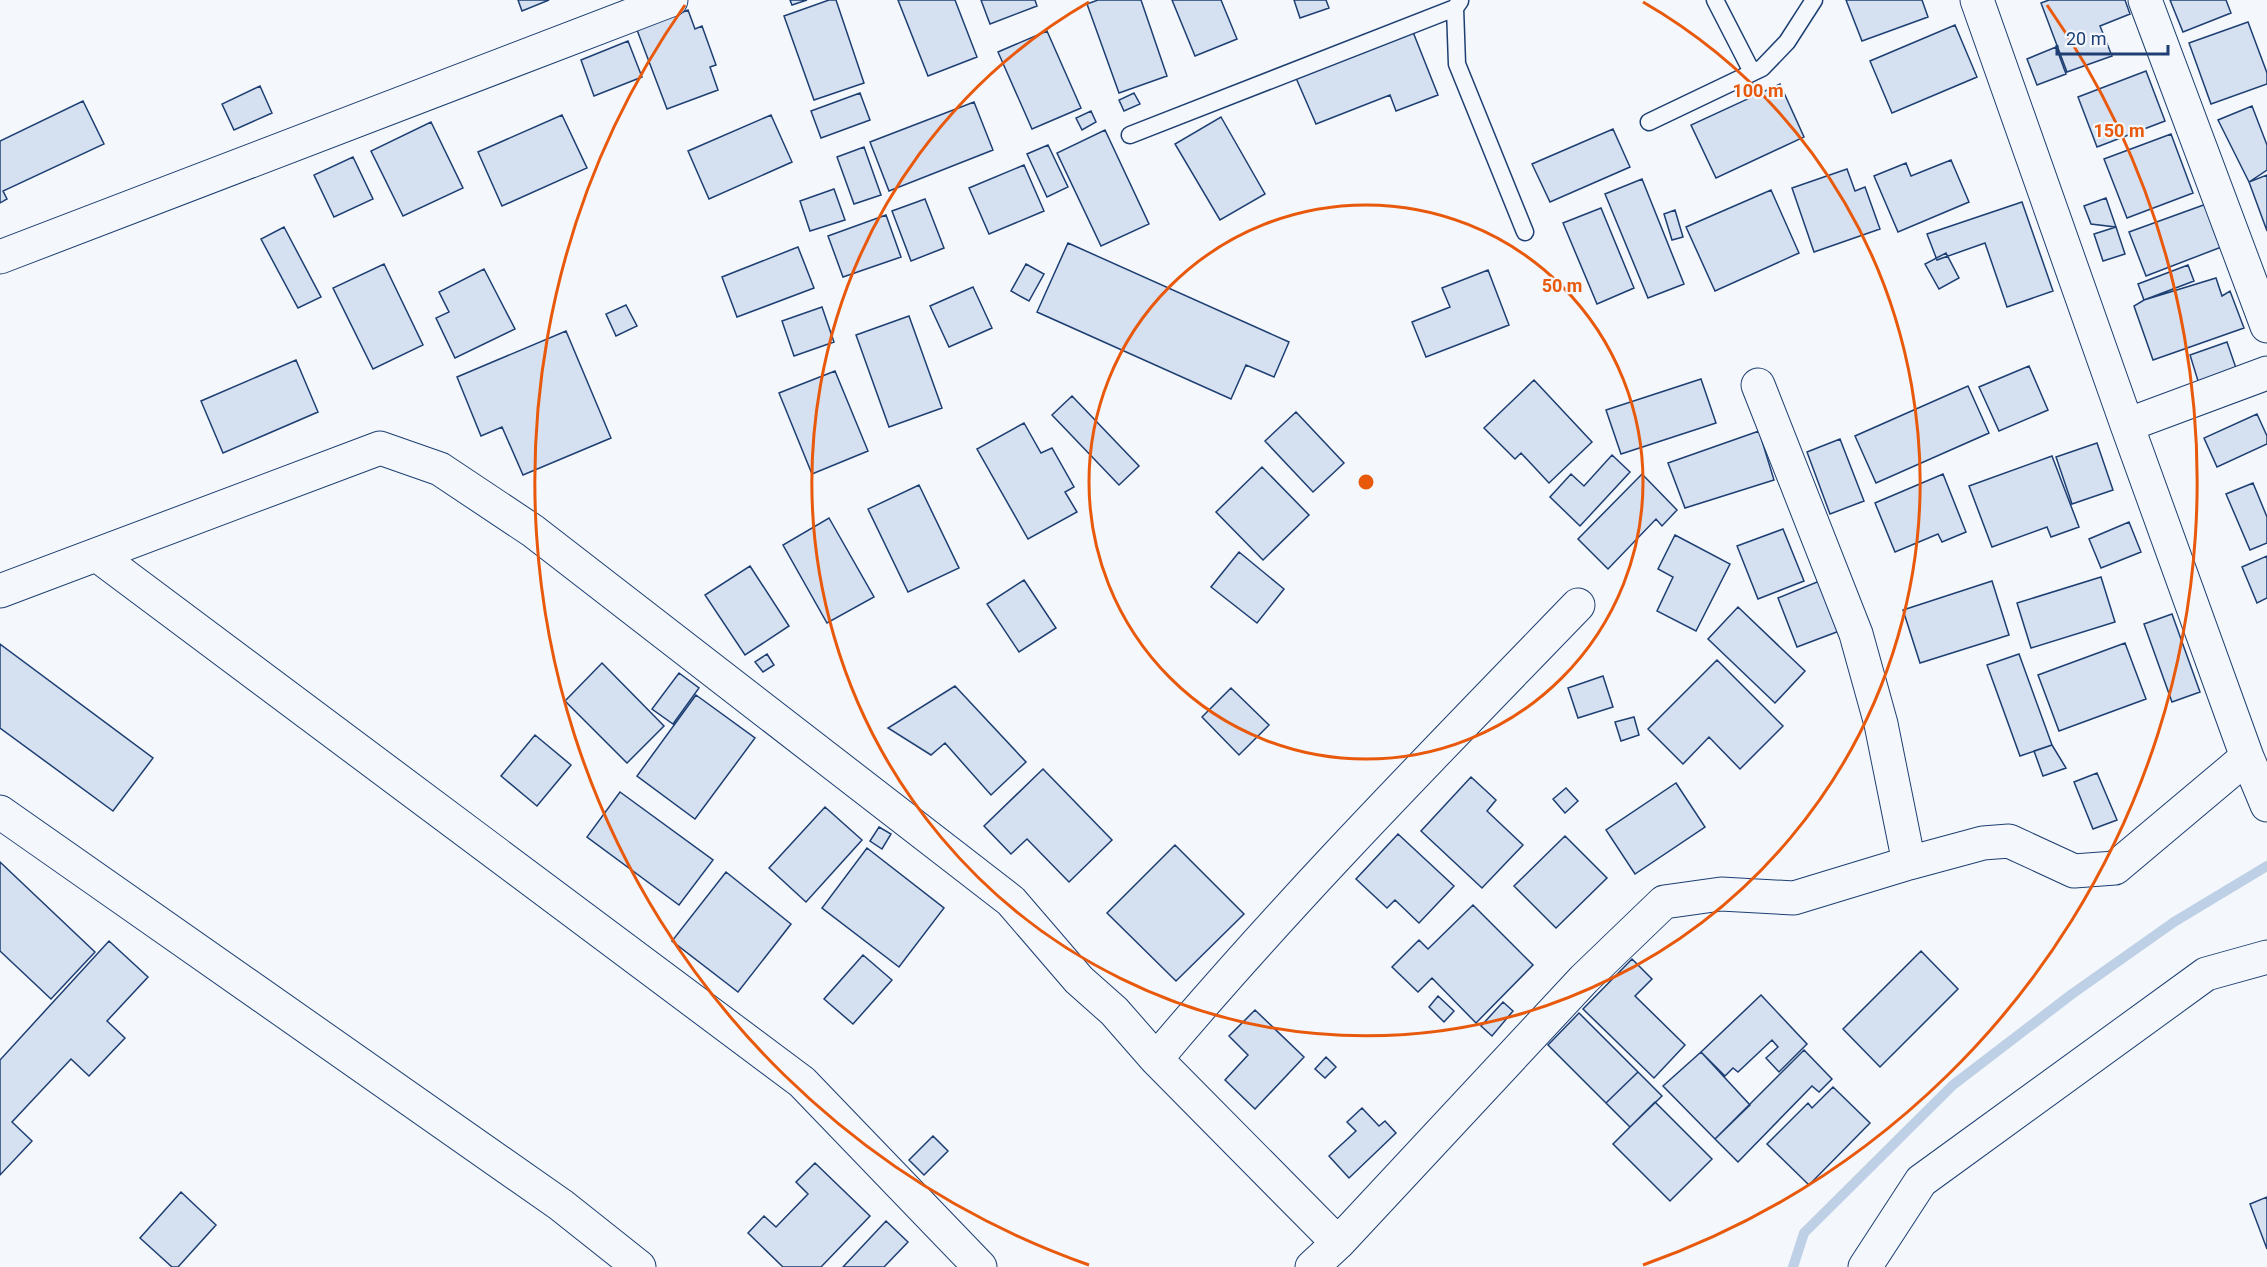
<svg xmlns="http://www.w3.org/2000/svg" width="2267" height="1267" viewBox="0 0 2267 1267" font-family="Roboto,sans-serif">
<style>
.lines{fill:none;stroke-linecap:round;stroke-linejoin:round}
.stream{stroke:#bed0e5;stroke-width:10}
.building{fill:#d5e0f0;stroke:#1d3f73;stroke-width:1.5}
.service-casing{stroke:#1d3f73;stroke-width:19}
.minor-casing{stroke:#1d3f73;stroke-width:35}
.service{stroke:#f4f7fb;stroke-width:16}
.minor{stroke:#f4f7fb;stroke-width:33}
.ring{fill:none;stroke:#e8590c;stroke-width:3}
.centre{fill:#e8590c;stroke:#f4f7fb;stroke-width:3}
.ring-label{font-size:18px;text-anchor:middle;font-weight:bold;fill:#e8590c;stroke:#f4f7fb;stroke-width:4.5;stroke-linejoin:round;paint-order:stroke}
</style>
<rect width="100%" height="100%" fill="#f4f7fb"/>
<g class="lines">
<path class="stream" d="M1793 1267 1804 1233 1953 1085 2072 994 2174 922 2267 866"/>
</g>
<path class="building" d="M518 0H549L522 11Z
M790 0H807L792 5Z
M829 0H836L864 83 814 100 784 16Z
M898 0H955L977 57 928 76Z
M981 0H1035L1037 6 990 24Z
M1098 0H1141L1167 76 1119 93 1087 4Z
M1172 0H1221L1237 39 1195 56Z
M1294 0H1326L1329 8 1300 18Z
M1846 0H1922L1928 17 1862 41Z
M2049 0H2125L2130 14 2100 26 2112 56 2067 72 2041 3Z
M2170 0H2226L2231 13 2183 32Z
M688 10 695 29 702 26 716 65 710 67 718 90 667 109 637 30Z
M2248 22 2267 73V84L2211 104 2189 43Z
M1955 25 1977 77 1892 113 1870 61Z
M1047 31 1081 108 1032 129 998 52Z
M1413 32 1438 95 1396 111 1390 95 1316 124 1296 78Z
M628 41 642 77 594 96 581 60Z
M2056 47 2066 74 2037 85 2027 59Z
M2146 71 2165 121 2097 147 2078 97Z
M1780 84 1804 137 1716 178 1691 125Z
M260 86 272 113 234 130 222 104Z
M860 93 870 120 821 138 811 111Z
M1134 93 1140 104 1124 111 1119 100Z
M83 101 104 144 3 191 7 199 0 203V141Z
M974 102 993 150 889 191 870 142Z
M2252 106 2267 145V170L2249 182 2218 120Z
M1091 111 1096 122 1082 130 1076 118Z
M562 115 587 168 502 206 478 152Z
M771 115 792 162 709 199 688 151Z
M1221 117 1265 194 1220 220 1175 144Z
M431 122 463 188 403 216 371 151Z
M1613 129 1630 167 1550 202 1532 164Z
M1105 130 1149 224 1101 246 1057 153Z
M2171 134 2193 193 2127 218 2104 159Z
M1048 145 1068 187 1047 197 1027 154Z
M864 147 881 195 854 204 837 157Z
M353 157 373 199 334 217 314 175Z
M1951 160 1969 202 1898 232 1874 176 1906 163 1911 176Z
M1024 165 1044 211 989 234 969 188Z
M1847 169 1855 191 1865 187 1880 229 1814 252 1792 188Z
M2267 175V231L2249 182Z
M1642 179 1684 284 1648 298 1605 194Z
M834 189 845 220 810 231 800 201Z
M1771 190 1799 253 1715 291 1686 227Z
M2106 198 2116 227 2091 224 2084 206Z
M925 199 944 248 911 261 892 211Z
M2022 202 2053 291 2007 307 1985 243 1937 260 1927 234Z
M2209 203 2224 246 2146 276 2129 232Z
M1601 208 1634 288 1597 304 1563 223Z
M1675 210 1683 237 1672 240 1664 214Z
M886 215 901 257 843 277 828 236Z
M284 227 321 297 298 308 261 239Z
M2116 227 2125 254 2103 261 2094 234Z
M1068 243 1289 342 1274 377 1246 365 1231 399 1037 312Z
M798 247 814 288 737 317 722 277Z
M1946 253 1959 278 1939 289 1925 264Z
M384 264 423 345 373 369 333 288Z
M1026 264 1044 274 1029 301 1011 291Z
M2188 265 2194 281 2144 300 2138 284Z
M484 269 515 329 455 358 436 318 449 312 439 292Z
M1488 270 1509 325 1426 357 1412 322 1450 307 1442 288Z
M2216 278 2222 296 2230 291 2244 328 2153 360 2134 306 2144 300Z
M973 287 992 328 949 347 930 306Z
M626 305 637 326 616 336 606 314Z
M822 307 834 342 794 356 782 321Z
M909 316 942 408 889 427 856 335Z
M566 331 611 438 523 475 502 427 481 436 457 377Z
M2227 342 2237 371 2199 384 2190 355Z
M296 360 318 412 223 453 201 401Z
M2029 366 2048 410 1999 431 1979 387Z
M835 371 868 451 812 474 779 393Z
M1701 379 1716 423 1621 454 1606 410Z
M1534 380 1592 442 1549 483 1521 453 1515 459 1484 428Z
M1968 386 1989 433 1876 483 1855 436Z
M1072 396 1139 466 1119 485 1052 415Z
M1296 412 1344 463 1313 492 1265 441Z
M2257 414 2267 436V444L2217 467 2204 438Z
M1024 423 1041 453 1052 448 1074 487 1065 492 1077 512 1028 539 977 449Z
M1759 431 1774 480 1685 508 1668 463Z
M1840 439 1864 501 1830 514 1807 452Z
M2097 443 2113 490 2072 504 2056 457Z
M1612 455 1630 472 1580 526 1550 497 1571 474 1584 486Z
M2052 456 2079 527 2051 537 2047 527 1992 547 1969 486Z
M1262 467 1309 515 1263 560 1216 512Z
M1642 474 1677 510 1662 526 1656 519 1608 569 1578 539Z
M1943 474 1966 532 1942 542 1938 534 1895 552 1875 503Z
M2253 483 2267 517V543L2250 550 2226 494Z
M919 485 959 568 908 592 868 509Z
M829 518 874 597 827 623 783 545Z
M2129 522 2141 552 2101 568 2089 539Z
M1783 529 1804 581 1758 599 1737 546Z
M1675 535 1730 564 1696 631 1657 611 1673 577 1658 569Z
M1239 552 1284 589 1257 623 1211 587Z
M2267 556V598L2257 603 2242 567Z
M750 566 789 626 745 655 705 595Z
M2101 577 2115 622 2031 648 2017 603Z
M1024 580 1056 628 1019 652 987 604Z
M1822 580 1842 630 1797 647 1778 598Z
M1992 581 2009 635 1920 663 1903 610Z
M1738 607 1805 671 1775 703 1708 639Z
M2172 614 2200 692 2172 702 2144 624Z
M2125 643 2146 699 2059 731 2038 675Z
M0 644 153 758 113 811 0 728Z
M767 654 774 665 763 672 755 662Z
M2019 654 2052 745 2020 756 1987 665Z
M1717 660 1783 726 1740 769 1709 737 1683 764 1648 729Z
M602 663 664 726 627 763 565 701Z
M679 673 699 688 673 724 652 709Z
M1603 676 1613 707 1578 718 1568 688Z
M955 686 1026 762 991 795 945 743 931 755 888 728Z
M1231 688 1269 725 1239 755 1202 717Z
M696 695 755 738 695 819 637 776Z
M1634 717 1639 735 1621 741 1615 722Z
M535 735 571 765 537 806 501 776Z
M2052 745 2066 768 2043 776 2034 751Z
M1043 769 1112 840 1069 882 1027 839 1011 854 984 826Z
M2097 773 2117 820 2093 829 2074 782Z
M1471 777 1496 800 1487 811 1523 845 1482 888 1421 831Z
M1676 783 1705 827 1635 874 1606 830Z
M1566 788 1578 801 1565 813 1553 799Z
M620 792 713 860 679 905 587 837Z
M825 807 862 840 806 902 769 868Z
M879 827 891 834 882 849 870 841Z
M1398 834 1454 886 1419 923 1395 900 1387 908 1356 879Z
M1565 836 1607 878 1556 928 1514 886Z
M1175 845 1244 914 1176 981 1107 913Z
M867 848 944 908 899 967 822 908Z
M0 862 95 952 51 999 0 951Z
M726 872 791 924 738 992 672 941Z
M1473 905 1533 965 1476 1023 1432 978 1418 992 1392 967 1419 940 1428 949Z
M109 941 148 977 107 1021 125 1038 89 1076 71 1059 12 1122 32 1141 0 1175V1060Z
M1921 951 1958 989 1880 1067 1843 1029Z
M863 955 892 980 853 1024 824 999Z
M1632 959 1652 979 1635 996 1685 1045 1654 1078 1583 1009Z
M1761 995 1807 1044 1779 1072 1766 1058 1778 1047 1772 1040 1738 1072 1733 1068 1725 1076 1701 1052Z
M1438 996 1454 1011 1444 1022 1429 1007Z
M1503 1002 1513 1011 1492 1036 1481 1026Z
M1255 1010 1304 1057 1255 1109 1225 1080 1248 1055 1229 1036Z
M1579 1013 1638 1072 1606 1103 1548 1045Z
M1804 1050 1832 1079 1819 1092 1812 1086 1738 1162 1715 1139Z
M1701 1052 1750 1105 1715 1139 1663 1086Z
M1326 1057 1336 1067 1325 1078 1315 1069Z
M1638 1072 1662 1096 1630 1127 1606 1103Z
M1833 1087 1870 1123 1809 1185 1767 1144 1808 1103 1812 1108Z
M1655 1102 1712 1159 1670 1201 1613 1144Z
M1362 1108 1379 1126 1385 1121 1396 1133 1349 1178 1329 1156 1356 1131 1347 1122Z
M933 1136 948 1151 924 1175 909 1160Z
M815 1163 870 1216 821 1267H783L748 1233 764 1216 776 1227 808 1194 796 1182Z
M181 1192 216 1225 178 1267H172L140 1238Z
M2267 1197V1249L2250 1204Z
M886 1221 908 1242 884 1267H843Z"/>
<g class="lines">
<g class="service-casing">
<path id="service" d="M1715 0 1752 72
M1460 1 1455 8 1457 64 1525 232
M1649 122 1762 68 1787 42 1814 0
M1130 135 1455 8"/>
</g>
<g class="minor-casing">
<path id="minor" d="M1977 0 2127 425 2247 757 2267 805
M2145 0 2267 326
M0 257 671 0
M1758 385 1856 634 1881 724 1909 863
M2127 425 2267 373
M97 555 802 1082 980 1267
M0 591 380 448 440 469 533 531 1011 901 1079 980 1114 1011 1156 1059 1338 1243
M0 812 561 1205 639 1267
M1156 1059C1289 901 1434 754 1578 605
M1312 1267 1338 1243 1584 979 1664 902 1721 894 1794 898 1909 863 1983 843 2009 841 2074 871 2115 868 2247 757
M1865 1267 1921 1181 2206 974 2267 957"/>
</g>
<use href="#service" class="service"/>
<use href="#minor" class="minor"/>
</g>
<g class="ring">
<circle cx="1366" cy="482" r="277"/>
<path d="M1643 2A554 554 0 1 1 1089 2"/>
<path d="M1089 1265A831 831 0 0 1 685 5M2047 5A831 831 0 0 1 1643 1265"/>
</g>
<circle cx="1366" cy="482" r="9" class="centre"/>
<g class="ring-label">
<text x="1758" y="97">100 m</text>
<text x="2119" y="137">150 m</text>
<text x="1562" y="292">50 m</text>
</g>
<path d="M2057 45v9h111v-9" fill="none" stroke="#1d3f73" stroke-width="3"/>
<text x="2066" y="45" font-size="18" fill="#1d3f73" stroke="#f4f7fb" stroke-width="4.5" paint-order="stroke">20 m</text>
</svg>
